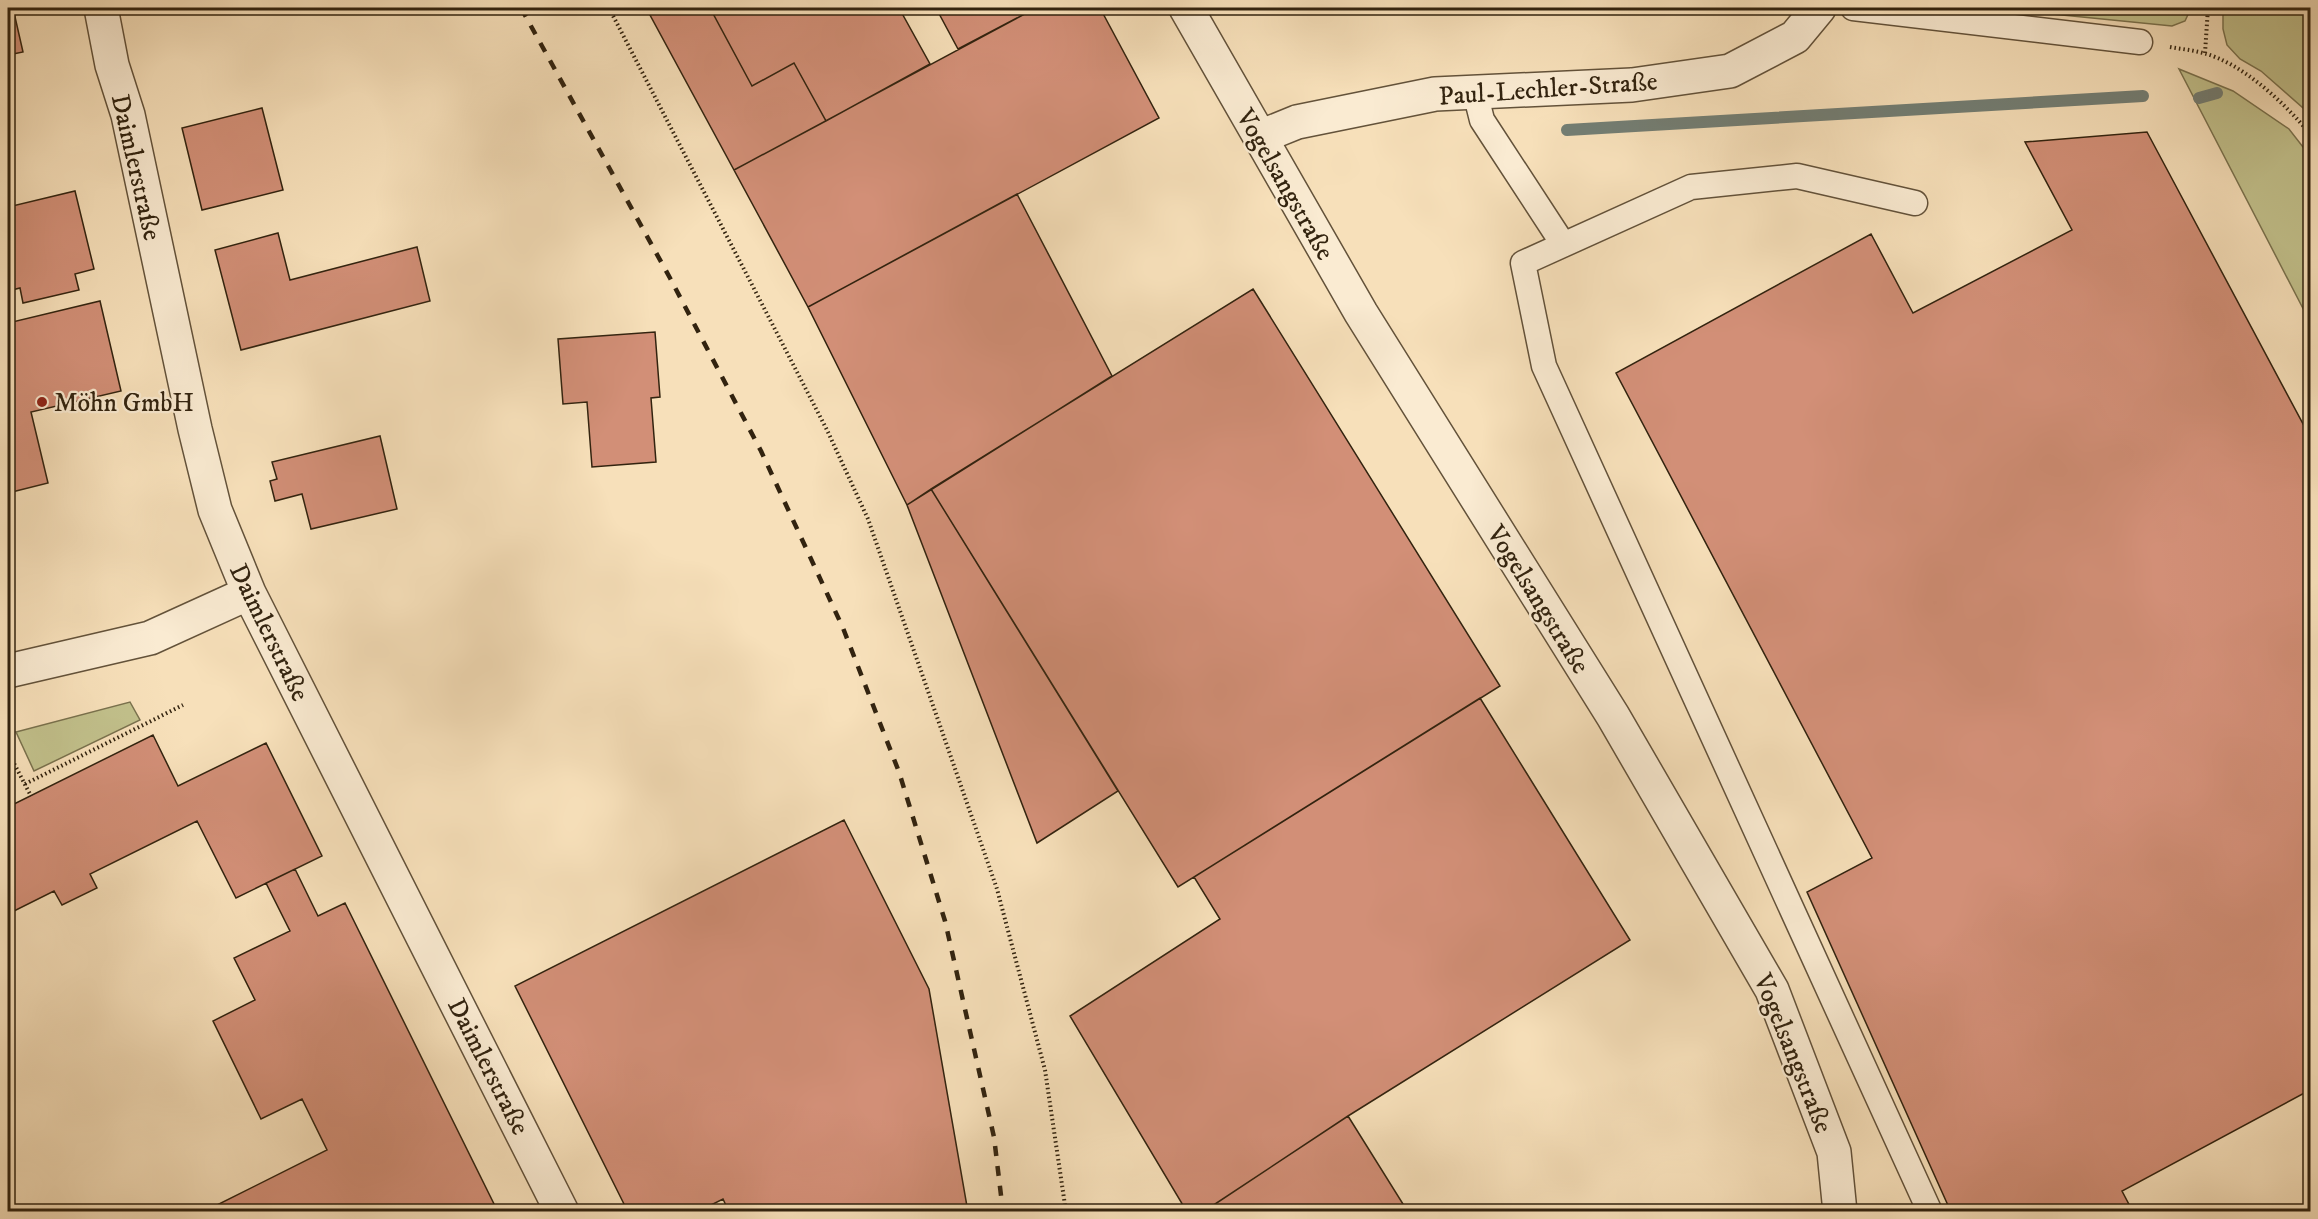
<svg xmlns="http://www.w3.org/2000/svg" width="2318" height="1219" viewBox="0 0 2318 1219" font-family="'IM FELL DW Pica',serif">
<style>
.green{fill:#c2c18c;stroke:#7a724e;stroke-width:1.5}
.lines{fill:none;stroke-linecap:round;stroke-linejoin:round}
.stream{stroke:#737e74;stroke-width:12}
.building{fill:#d28f77;stroke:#32230f;stroke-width:1.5}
.service-casing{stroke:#63523a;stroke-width:27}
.minor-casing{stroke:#63523a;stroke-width:36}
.path{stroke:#32230f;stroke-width:4;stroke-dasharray:1.5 3;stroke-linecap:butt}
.service{stroke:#faebd2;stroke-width:24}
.minor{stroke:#faebd2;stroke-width:33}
.rail{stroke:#32230f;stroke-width:4.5;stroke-dasharray:10 10;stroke-linecap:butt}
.poi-dot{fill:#8f2418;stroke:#faebd2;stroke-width:2}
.labels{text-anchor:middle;stroke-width:4.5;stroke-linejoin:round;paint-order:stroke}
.street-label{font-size:26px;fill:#32230f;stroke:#faebd2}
.poi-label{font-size:26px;fill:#32230f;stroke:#faebd2;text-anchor:start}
</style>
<rect width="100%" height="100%" fill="#f7e0ba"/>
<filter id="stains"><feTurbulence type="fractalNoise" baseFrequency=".00333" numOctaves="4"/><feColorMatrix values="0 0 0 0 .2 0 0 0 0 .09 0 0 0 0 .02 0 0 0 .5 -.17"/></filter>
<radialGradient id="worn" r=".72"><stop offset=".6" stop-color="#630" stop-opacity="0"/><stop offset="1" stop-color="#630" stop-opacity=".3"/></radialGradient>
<path class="green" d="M2011 8H2191L2185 21 2172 26 2012 10Z
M2223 8H2310V114L2261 71 2240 59 2227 45 2223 29Z
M2179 69 2233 91 2289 129 2310 156V322Z
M130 702 140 720 34 771 16 732Z"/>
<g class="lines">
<path class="stream" d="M2199 98 2217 93
M1567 130 2143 96"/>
</g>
<path class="building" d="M8 8H13L23 52 8 55Z
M664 8H710L752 86 794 63 826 121 734 170 650 15Z
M710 8H899L930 64 826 121 794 63 752 86Z
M936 8H1036L958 49Z
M1036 8H1100L1159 118 808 307 734 170Z
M262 108 283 190 202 210 182 128Z
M2147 132 2310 437V1090L2122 1191 2133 1212H1951L1807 892 1872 858 1616 373 1871 234 1913 313 2072 230 2025 142Z
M75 191 94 269 75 274 79 290 23 303 20 288 8 291V207Z
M1017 194 1112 376 907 505 808 307Z
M278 233 290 280 417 247 430 301 241 350 215 250Z
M1253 289 1500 686 1178 887 931 489Z
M100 301 121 391 31 412 48 483 8 493V323Z
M655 332 660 397 651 398 656 462 592 467 587 402 563 404 558 339Z
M380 436 397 509 311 529 302 494 275 501 270 481 277 479 272 462Z
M931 489 1118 791 1037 843 907 505Z
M1480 698 1630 940 1348 1116 1203 1212H1187L1070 1016 1220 919 1194 877Z
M153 735 178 786 266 743 322 856 236 898 197 821 90 874 97 888 62 905 54 891 8 914V807Z
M844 820 929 989 968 1212H729L723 1199 697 1212H628L515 986Z
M295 869 318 916 345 903 498 1212H203L327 1150 302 1099 261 1119 213 1021 255 1000 234 958 290 931 266 883Z
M1348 1116 1408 1212H1203Z"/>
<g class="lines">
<g class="service-casing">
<path id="service" d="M1853 8 2140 42
M1475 92 1482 120 1563 244
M1915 203 1797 176 1691 187 1523 263 1544 366 1930 1212"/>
</g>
<g class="minor-casing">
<path id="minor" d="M101 8 112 65 128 115 195 429 215 510 249 593 562 1212
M1186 8 1361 313 1613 716 1772 990 1834 1152 1840 1212
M1260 137 1297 122 1435 94 1632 85 1730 71 1795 37 1819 8
M8 671 150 638 249 593"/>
</g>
<path class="path" d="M609 8 827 430 868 519 997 889 1045 1070 1066 1212
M2170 47C2181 49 2192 50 2203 53 2242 63 2285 103 2310 134
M2205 53 2208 8
M8 752 31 796
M25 784 183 705"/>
<use href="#service" class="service"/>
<use href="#minor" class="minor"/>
<path class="rail" d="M521 8 670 278 761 451 843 628 899 772 945 921 994 1137 1003 1212"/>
</g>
<circle class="poi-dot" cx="42" cy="402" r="6"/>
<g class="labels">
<g class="street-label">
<text transform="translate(1548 88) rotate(-4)" y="9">Paul-Lechler-Straße</text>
<text transform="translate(137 167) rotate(77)" y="9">Daimlerstraße</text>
<text transform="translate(1286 184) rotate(60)" y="9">Vogelsangstraße</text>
<text transform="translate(1539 599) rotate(58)" y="9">Vogelsangstraße</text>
<text transform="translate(270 632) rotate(64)" y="9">Daimlerstraße</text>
<text transform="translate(1794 1053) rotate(68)" y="9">Vogelsangstraße</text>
<text transform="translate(489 1066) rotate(63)" y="9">Daimlerstraße</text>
</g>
<g class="poi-label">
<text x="54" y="411">Möhn GmbH</text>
</g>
</g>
<rect width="2318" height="1219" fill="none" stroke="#f7e0ba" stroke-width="30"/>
<rect x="9" y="9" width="2300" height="1201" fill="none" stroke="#32230f" stroke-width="3"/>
<rect x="15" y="15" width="2288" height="1189" fill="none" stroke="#32230f" stroke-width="1.5"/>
<rect width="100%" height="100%" filter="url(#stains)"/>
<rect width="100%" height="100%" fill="url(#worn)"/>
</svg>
